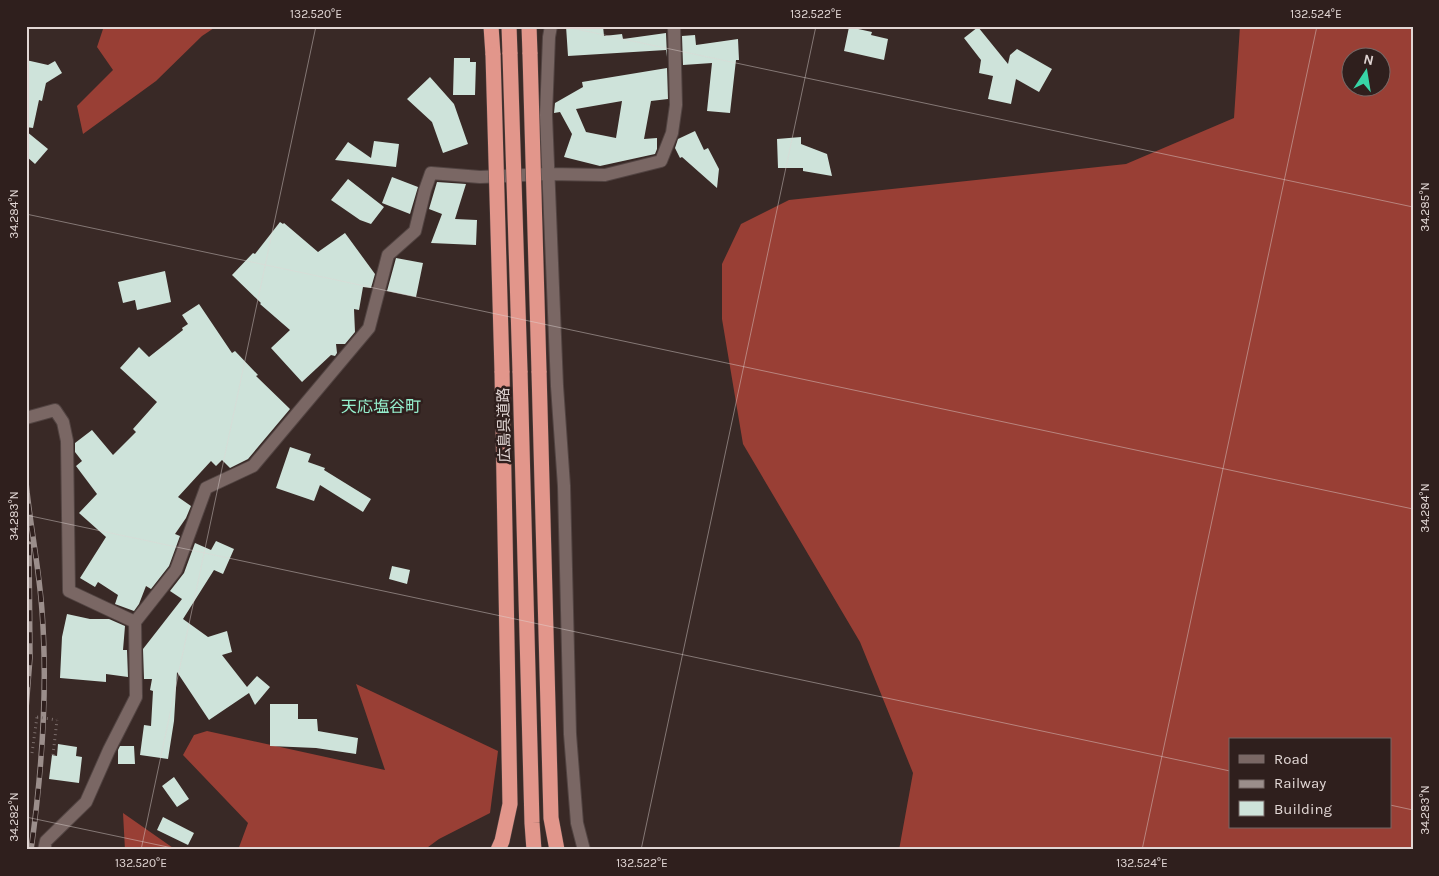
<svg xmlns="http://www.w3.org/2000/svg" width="1439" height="876" viewBox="0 0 1439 876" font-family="Karla,'Noto Sans JP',sans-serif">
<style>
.forest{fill:#993f35;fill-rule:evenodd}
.building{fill:#cee3da;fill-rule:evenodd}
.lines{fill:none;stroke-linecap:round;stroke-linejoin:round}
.minor-casing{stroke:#524442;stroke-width:14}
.highway-casing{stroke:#524442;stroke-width:16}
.path{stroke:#7a6c6a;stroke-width:3;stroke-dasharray:1 4;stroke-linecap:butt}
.minor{stroke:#7a6764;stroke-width:12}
.highway{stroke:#e2968b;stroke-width:15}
.rail-casing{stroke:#9b8e8b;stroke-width:5.5}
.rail{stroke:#2f1f1d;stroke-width:4;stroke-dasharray:11;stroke-linecap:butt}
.highway-bridge-casing{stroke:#524442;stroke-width:16;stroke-linecap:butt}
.path-bridge{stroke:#7a6c6a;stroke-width:3;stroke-dasharray:1 4;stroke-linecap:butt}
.highway-bridge{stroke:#e2968b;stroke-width:15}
.ticks{fill:none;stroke:#e1d6d4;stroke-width:1;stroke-opacity:0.45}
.labels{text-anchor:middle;stroke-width:5;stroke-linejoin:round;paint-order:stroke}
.street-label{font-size:15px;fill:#e1d6d4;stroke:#2f1f1d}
.neighbourhood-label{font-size:16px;fill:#95efcd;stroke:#2f1f1d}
.neatline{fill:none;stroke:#e1d6d4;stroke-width:2}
.ticks-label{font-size:12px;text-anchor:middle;fill:#e1d6d4}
</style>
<rect width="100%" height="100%" fill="#392926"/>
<path class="forest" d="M104 26H217L202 36 156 81 83 134 77 106 113 70 97 47Z
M1240 26H1413V850H899L913 773 860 642 743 444 722 319V264L741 224 789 200 1126 164 1234 118ZM1352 58H1382V88H1352ZM1230 740H1390V827H1230Z
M356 684 498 751 490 813 439 839 424 850H238L248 823 183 755 194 735 207 731 385 770Z
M123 813 176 850H125Z"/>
<path class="building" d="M566 26H603L604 36 622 34 623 39 666 33 667 57 666 50 568 56Z
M849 27 872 32 871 35 888 39 884 60 844 51Z
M978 27 1008 64 1010 55 1017 49 1052 69 1039 92 1016 79 1011 104 988 99 993 76 979 73 981 60 964 38Z
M695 35 696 45 738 39 739 60H736L730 113 707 111 712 63 683 65 682 36Z
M454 58H470V62H476L475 95H453Z
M26 60 48 65 55 61 62 73 46 83 42 101 39 100 33 128 26 127Z
M667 68 668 99 651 101 644 139 657 138V149L655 154 600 166 564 157 572 134 560 112 554 113 555 103 583 87 582 82ZM622 101 616 138 586 132 576 109Z
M430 77 454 104 468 144 443 153 432 122 407 99Z
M26 131 48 149 35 164 26 156Z
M695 131 704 150 708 148 719 169 717 188 682 157 680 158 675 148 678 139Z
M801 137V144L827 154 832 176 803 171V168H778L777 139Z
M374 141 399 144 396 167 335 160 348 142 371 158Z
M392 177 418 187 410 214 382 203Z
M348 179 384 207 371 224 360 220 331 200Z
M437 182 466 184 455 219 477 220 476 245 431 243 442 214 429 209Z
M280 222 283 224 284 223 318 252 345 233 375 274 371 288 363 287 359 310 354 309 355 332 345 344H336L337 353 335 356 331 355 302 382 271 348 290 330 260 304 261 303 232 275 253 253 255 254Z
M396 258 423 263 416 297 387 291Z
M165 271 171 302 137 310 135 300 123 303 118 282Z
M199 304 232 353 235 351 258 375 256 376 290 409 248 459 230 468 222 460 216 466 211 461 178 497 191 506 186 518 175 534 180 536 169 566 151 589 146 586 139 604 134 611 115 604 118 595 98 582 95 587 80 578 106 537 79 513 97 494 76 466 82 461 75 452V443L92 430 113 455 136 432 133 429 157 402 120 368 139 347 149 357 183 330 182 328 188 324 182 315Z
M290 447 311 454 308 462 325 468 324 470 371 499 363 512 320 485 314 501 276 488Z
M216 541 234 549 223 574 214 570 183 619 208 637 227 631 232 652 222 655 247 687 257 676 270 687 255 705 249 693 209 720 177 672 174 721 168 759 140 755 144 725 151 726 153 691 150 690 152 679H144L143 649 182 599 170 591 184 573 195 543 211 550Z
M392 566 410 570 407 584 389 579Z
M67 614 90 619H109L125 626 123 650H127L128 677 106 674V682L60 678 62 637Z
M270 704H298V719H317L318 731 358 738 356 754 316 748 270 746Z
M58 744 77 747 76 756 82 757 79 783 49 779 52 755 57 756Z
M120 746H134L135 764H118V750Z
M174 777 189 799 177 807 162 786Z
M163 817 194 833 188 845 157 830Z"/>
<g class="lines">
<g class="minor-casing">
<path id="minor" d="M551 26 549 37 546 115 557 386 564 486 570 734 577 823 584 850
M26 418 55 410 63 422 67 441 69 591 135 622
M44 850 46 841 86 802 109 750 136 697 135 622 176 570 206 488 253 466 369 328 388 255 415 231 425 190 431 173 480 177 548 174 605 175 661 161 672 133 676 105 674 26"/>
</g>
<g class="highway-casing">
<path id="highway" d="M491 26 493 55
M509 26 510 54
M529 26 530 54
M520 371 532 823 534 850
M539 371 551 818 557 850
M498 850 502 841 510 804 502 371"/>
</g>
<path class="path" d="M32 753 37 717
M53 755 57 720"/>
<use href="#minor" class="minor"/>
<use href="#highway" class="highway"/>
<g class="rail-casing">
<path id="rail" d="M26 482C30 525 39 567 42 611 48 691 42 771 31 850
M26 709 30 658 29 544"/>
</g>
<use href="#rail" class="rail"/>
<g class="highway-bridge-casing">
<path id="highway-bridge" d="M510 54 520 371
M530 54 539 371
M493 55 502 371"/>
</g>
<path class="path-bridge" d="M37 717 57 720"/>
<use href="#highway-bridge" class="highway-bridge"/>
</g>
<path class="ticks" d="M562 26 1413 207M26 214 1413 509M26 515 1230 771M1390 805 1413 810M26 817 182 850M141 850 316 26M641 850 816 26M1142 850 1317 26"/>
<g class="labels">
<g class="street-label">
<text transform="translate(504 425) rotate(-91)" y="5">広島呉道路</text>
</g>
<g class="neighbourhood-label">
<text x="381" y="412">天応塩谷町</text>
</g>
</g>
<rect width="1439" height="876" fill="none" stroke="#2f1f1d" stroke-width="55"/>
<rect x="1229" y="738" width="162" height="90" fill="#2f1f1d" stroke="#766866"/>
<rect x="1239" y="755" width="25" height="8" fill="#7a6764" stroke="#766866"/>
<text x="1274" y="764" font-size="15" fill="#e1d6d4">Road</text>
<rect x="1239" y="780" width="25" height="8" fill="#9b8e8b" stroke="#766866"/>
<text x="1274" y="788" font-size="15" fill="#e1d6d4">Railway</text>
<rect x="1239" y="801" width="25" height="15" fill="#cee3da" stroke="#766866"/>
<text x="1274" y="814" font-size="15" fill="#e1d6d4">Building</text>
<g transform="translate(1366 72) rotate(12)"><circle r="24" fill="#2f1f1d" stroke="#766866"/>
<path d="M0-4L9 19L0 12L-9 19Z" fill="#38d4a6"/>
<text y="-8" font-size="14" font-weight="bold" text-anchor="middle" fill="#e1d6d4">N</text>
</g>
<rect x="28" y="28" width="1384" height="820" class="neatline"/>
<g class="ticks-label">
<text x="316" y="18">132.520°E</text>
<text x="816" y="18">132.522°E</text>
<text x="1316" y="18">132.524°E</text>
<text transform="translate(1425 207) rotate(-90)" y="4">34.285°N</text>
<text transform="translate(14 214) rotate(-90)" y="4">34.284°N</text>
<text transform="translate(1425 508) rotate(-90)" y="4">34.284°N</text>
<text transform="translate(14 516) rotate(-90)" y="4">34.283°N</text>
<text transform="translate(1425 810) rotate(-90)" y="4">34.283°N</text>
<text transform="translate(14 817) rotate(-90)" y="4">34.282°N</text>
<text x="141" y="867">132.520°E</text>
<text x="642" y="867">132.522°E</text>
<text x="1142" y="867">132.524°E</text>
</g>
</svg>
